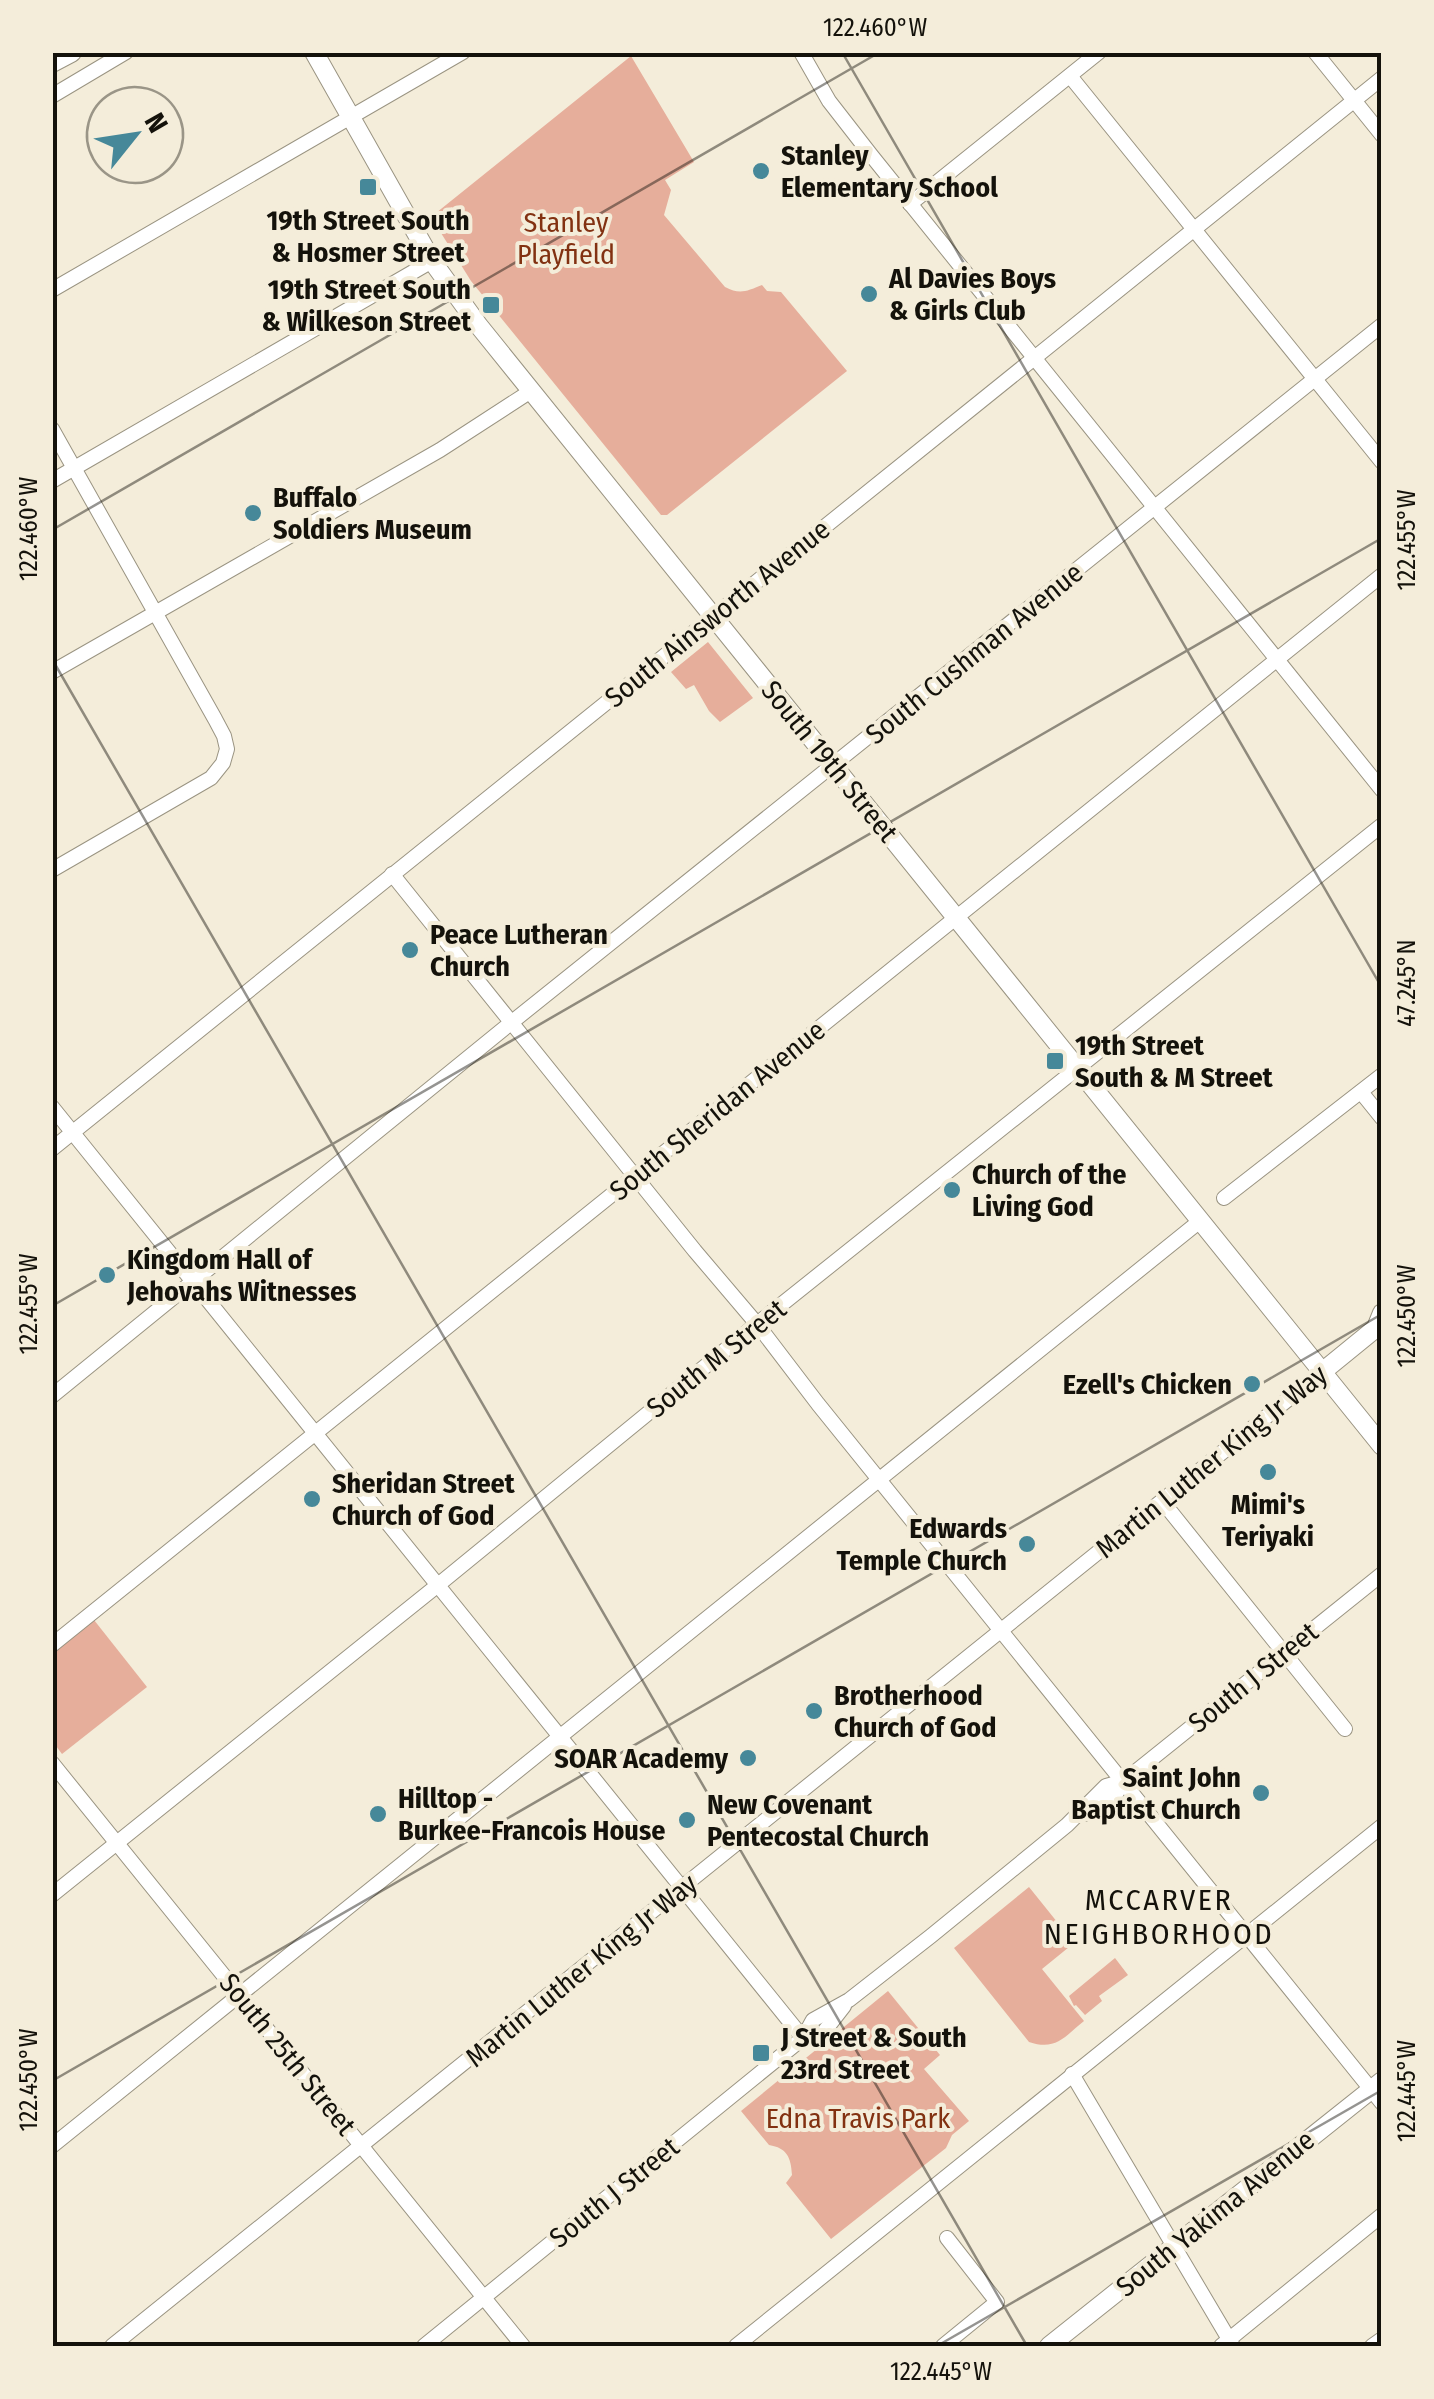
<svg xmlns="http://www.w3.org/2000/svg" width="1434" height="2399" viewBox="0 0 1434 2399" font-family="'Fira Sans Condensed',sans-serif">
	<style>
		.green { fill: #e6ae9b }
		.lines { fill: none; stroke-linecap: round; stroke-linejoin: round }
		.minor-casing { stroke: #9a9482; stroke-width: 16 }
		.major-casing { stroke: #9a9482; stroke-width: 20 }
		.highway-casing { stroke: #9a9482; stroke-width: 22 }
		.minor { stroke: #fff; stroke-width: 14 }
		.major { stroke: #fff; stroke-width: 18 }
		.highway { stroke: #fff; stroke-width: 20 }
		.ticks { fill: none; stroke: #14120b; stroke-width: 2.5; stroke-opacity: 0.45 }
		.poi-dot { fill: #468899; stroke: #f4edda; stroke-width: 4 }
		.labels { text-anchor: middle; stroke-width: 8; stroke-linejoin: round; paint-order: stroke }
		.poi-label { font-size: 28px; font-weight: bold; fill: #14120b; stroke: #f4edda; text-anchor: start }
		.park-label { font-size: 28px; fill: #823111; stroke: #f4edda }
		.street-label { font-size: 28px; fill: #14120b; stroke: #f4edda }
		.neighbourhood-label { font-size: 30px; letter-spacing: 2.5px; fill: #14120b; stroke: #f4edda }
		.neatline { fill: none; stroke: #14120b; stroke-width: 4 }
		.ticks-label { font-size: 25px; text-anchor: middle; fill: #14120b }
	</style>
	<rect width="100%" height="100%" fill="#f4edda"/>
	<g class="green">
		<path d="M631,56L694,162L665,180L671,190L664,215L725,287C740,295 747,291 762,285L767,291L781,292L847,371L667,515H661L471,281L431,217Z"/>
		<polygon points="708,642 753,698 720,722 709,711 694,685 686,689 671,672"/>
		<polygon points="94,1620 147,1687 62,1754 53,1742 53,1652"/>
		<path d="M1029,1887L1074,1943L1042,1969L1084,2021C1064,2037 1056,2051 1029,2042L954,1948Z"/>
		<polygon points="1115,1958 1128,1975 1099,1996 1102,2001 1085,2015 1076,2005 1074,2006 1069,1996"/>
		<path d="M888,1991L940,2055L924,2069L969,2121L952,2135L946,2148L831,2239L786,2183L792,2175C791,2157 787,2148 769,2145L741,2111Z"/>
	</g>
	<g class="lines">
		<defs>
			<g id="minor">
				<polyline points="801,52 829,101 871,155 1382,790"/>
				<polyline points="1315,52 1382,135"/>
				<polyline points="1070,76 1382,462"/>
				<polyline points="52,96 126,52"/>
				<polyline points="910,204 1099,52"/>
				<polyline points="52,290 463,52"/>
				<polyline points="52,429 215,719 224,736 227,749 223,763 211,778 52,870"/>
				<polyline points="52,481 432,261"/>
				<polyline points="52,672 440,450 531,391"/>
				<polyline points="392,874 695,1251 757,1324 818,1404 1382,2103"/>
				<polyline points="1361,1092 1382,1118"/>
				<polyline points="52,1107 803,2038"/>
				<polyline points="52,1149 1382,78"/>
				<polyline points="1224,1198 1382,1075"/>
				<polyline points="52,1396 512,1022 1382,325"/>
				<polyline points="1162,1501 1345,1729"/>
				<polyline points="52,1645 1382,575"/>
				<polyline points="52,1763 523,2346"/>
				<polyline points="1085,1814 1114,1797 1124,1781 1382,1574"/>
				<polyline points="52,1895 438,1585 757,1324 1382,825"/>
				<polyline points="803,2038 823,2033 844,2006"/>
				<polyline points="1072,2074 1233,2346"/>
				<polyline points="52,2146 1200,1221"/>
				<polyline points="112,2346 1322,1372"/>
				<polyline points="424,2346 803,2038 813,2020 849,2000 931,1936 1067,1825 1106,1786 1124,1781"/>
				<polyline points="736,2346 1382,1826"/>
				<polyline points="943,2346 997,2302 947,2238"/>
				<polyline points="1221,2346 1382,2215"/>
				<polyline points="1372,2346 1382,2339"/>
			</g>
			<g id="major">
				<polyline points="314,52 432,261 479,326 1382,1446"/>
				<polyline points="1322,1372 1376,1328 1382,1313"/>
				<polyline points="1049,2346 1382,2081"/>
			</g>
			<polyline id="highway" points="52,62 71,52"/>
		</defs>
		<use href="#minor" class="minor-casing"/>
		<use href="#major" class="major-casing"/>
		<use href="#highway" class="highway-casing"/>
		<use href="#minor" class="minor"/>
		<use href="#major" class="major"/>
		<use href="#highway" class="highway"/>
	</g>
	<path class="ticks" d="M842,52L1382,988M52,530L880,52M52,659L1027,2346M52,1306L1382,538M52,2081L1382,1314M937,2346L1382,2090"/>
	<g class="poi-dot">
		<circle cx="761" cy="171" r="10"/>
		<rect x="358" y="177" width="20" height="20" rx="5"/>
		<circle cx="869" cy="294" r="10"/>
		<rect x="481" y="295" width="20" height="20" rx="5"/>
		<circle cx="253" cy="513" r="10"/>
		<circle cx="410" cy="950" r="10"/>
		<rect x="1045" y="1051" width="20" height="20" rx="5"/>
		<circle cx="952" cy="1190" r="10"/>
		<circle cx="107" cy="1275" r="10"/>
		<circle cx="1252" cy="1384" r="10"/>
		<circle cx="1268" cy="1472" r="10"/>
		<circle cx="312" cy="1499" r="10"/>
		<circle cx="1027" cy="1544" r="10"/>
		<circle cx="814" cy="1711" r="10"/>
		<circle cx="748" cy="1758" r="10"/>
		<circle cx="1261" cy="1793" r="10"/>
		<circle cx="378" cy="1814" r="10"/>
		<circle cx="687" cy="1820" r="10"/>
		<rect x="751" y="2043" width="20" height="20" rx="5"/>
	</g>
	<g class="labels">
		<g class="poi-label">
			<text x="781" y="165">Stanley<tspan x="781" dy="32">Elementary School</tspan></text>
			<text x="368" y="230" text-anchor="middle">19th Street South<tspan x="368" dy="32">&amp; Hosmer Street</tspan></text>
			<text x="889" y="288">Al Davies Boys<tspan x="889" dy="32">&amp; Girls Club</tspan></text>
			<text x="471" y="299" text-anchor="end">19th Street South<tspan x="471" dy="32">&amp; Wilkeson Street</tspan></text>
			<text x="273" y="507">Buffalo<tspan x="273" dy="32">Soldiers Museum</tspan></text>
			<text x="430" y="944">Peace Lutheran<tspan x="430" dy="32">Church</tspan></text>
			<text x="1075" y="1055">19th Street<tspan x="1075" dy="32">South &amp; M Street</tspan></text>
			<text x="972" y="1184">Church of the<tspan x="972" dy="32">Living God</tspan></text>
			<text x="127" y="1269">Kingdom Hall of<tspan x="127" dy="32">Jehovahs Witnesses</tspan></text>
			<text x="1232" y="1394" text-anchor="end">Ezell's Chicken</text>
			<text x="332" y="1493">Sheridan Street<tspan x="332" dy="32">Church of God</tspan></text>
			<text x="1268" y="1514" text-anchor="middle">Mimi's<tspan x="1268" dy="32">Teriyaki</tspan></text>
			<text x="1007" y="1538" text-anchor="end">Edwards<tspan x="1007" dy="32">Temple Church</tspan></text>
			<text x="834" y="1705">Brotherhood<tspan x="834" dy="32">Church of God</tspan></text>
			<text x="728" y="1768" text-anchor="end">SOAR Academy</text>
			<text x="1241" y="1787" text-anchor="end">Saint John<tspan x="1241" dy="32">Baptist Church</tspan></text>
			<text x="398" y="1808">Hilltop -<tspan x="398" dy="32">Burkee-Francois House</tspan></text>
			<text x="707" y="1814">New Covenant<tspan x="707" dy="32">Pentecostal Church</tspan></text>
			<text x="781" y="2047">J Street &amp; South<tspan x="781" dy="32">23rd Street</tspan></text>
		</g>
		<g class="park-label">
			<text x="566" y="232">Stanley<tspan x="566" dy="32">Playfield</tspan></text>
			<text x="858" y="2128">Edna Travis Park</text>
		</g>
		<g class="street-label">
			<text transform="translate(717 613) rotate(-39)" y="10">South Ainsworth Avenue</text>
			<text transform="translate(974 653) rotate(-39)" y="10">South Cushman Avenue</text>
			<text transform="translate(830 761) rotate(51)" y="10">South 19th Street</text>
			<text transform="translate(717 1110) rotate(-39)" y="10">South Sheridan Avenue</text>
			<text transform="translate(716 1358) rotate(-39)" y="10">South M Street</text>
			<text transform="translate(1211 1461) rotate(-39)" y="10">Martin Luther King Jr Way</text>
			<text transform="translate(1253 1677) rotate(-39)" y="10">South J Street</text>
			<text transform="translate(581 1970) rotate(-39)" y="10">Martin Luther King Jr Way</text>
			<text transform="translate(288 2054) rotate(51)" y="10">South 25th Street</text>
			<text transform="translate(614 2192) rotate(-39)" y="10">South J Street</text>
			<text transform="translate(1215 2213) rotate(-39)" y="10">South Yakima Avenue</text>
		</g>
		<g class="neighbourhood-label">
			<text x="1159" y="1910">MCCARVER<tspan x="1159" dy="34">NEIGHBORHOOD</tspan></text>
		</g>
	</g>
	<rect width="1434" height="2399" fill="none" stroke="#f4edda" stroke-width="110"/>
	<g transform="translate(135 135) rotate(60)"><circle r="48" fill="#f4edda" stroke="#9a9587" stroke-width="2.5"/>
	<path d="M0-8L18 38L0 25L-18 38Z" fill="#468899"/>
	<text y="-15" font-size="28" font-weight="bold" text-anchor="middle" fill="#14120b">N</text>
	</g>
	<rect x="55" y="55" width="1324" height="2289" class="neatline"/>
	<g class="ticks-label">
		<text x="875" y="36">122.460°W</text>
		<text transform="translate(28 529) rotate(-90)" y="9">122.460°W</text>
		<text transform="translate(1406 540) rotate(-90)" y="9">122.455°W</text>
		<text transform="translate(1406 983) rotate(-90)" y="9">47.245°N</text>
		<text transform="translate(28 1304) rotate(-90)" y="9">122.455°W</text>
		<text transform="translate(1406 1316) rotate(-90)" y="9">122.450°W</text>
		<text transform="translate(28 2080) rotate(-90)" y="9">122.450°W</text>
		<text transform="translate(1406 2091) rotate(-90)" y="9">122.445°W</text>
		<text x="941" y="2380">122.445°W</text>
	</g>
</svg>
